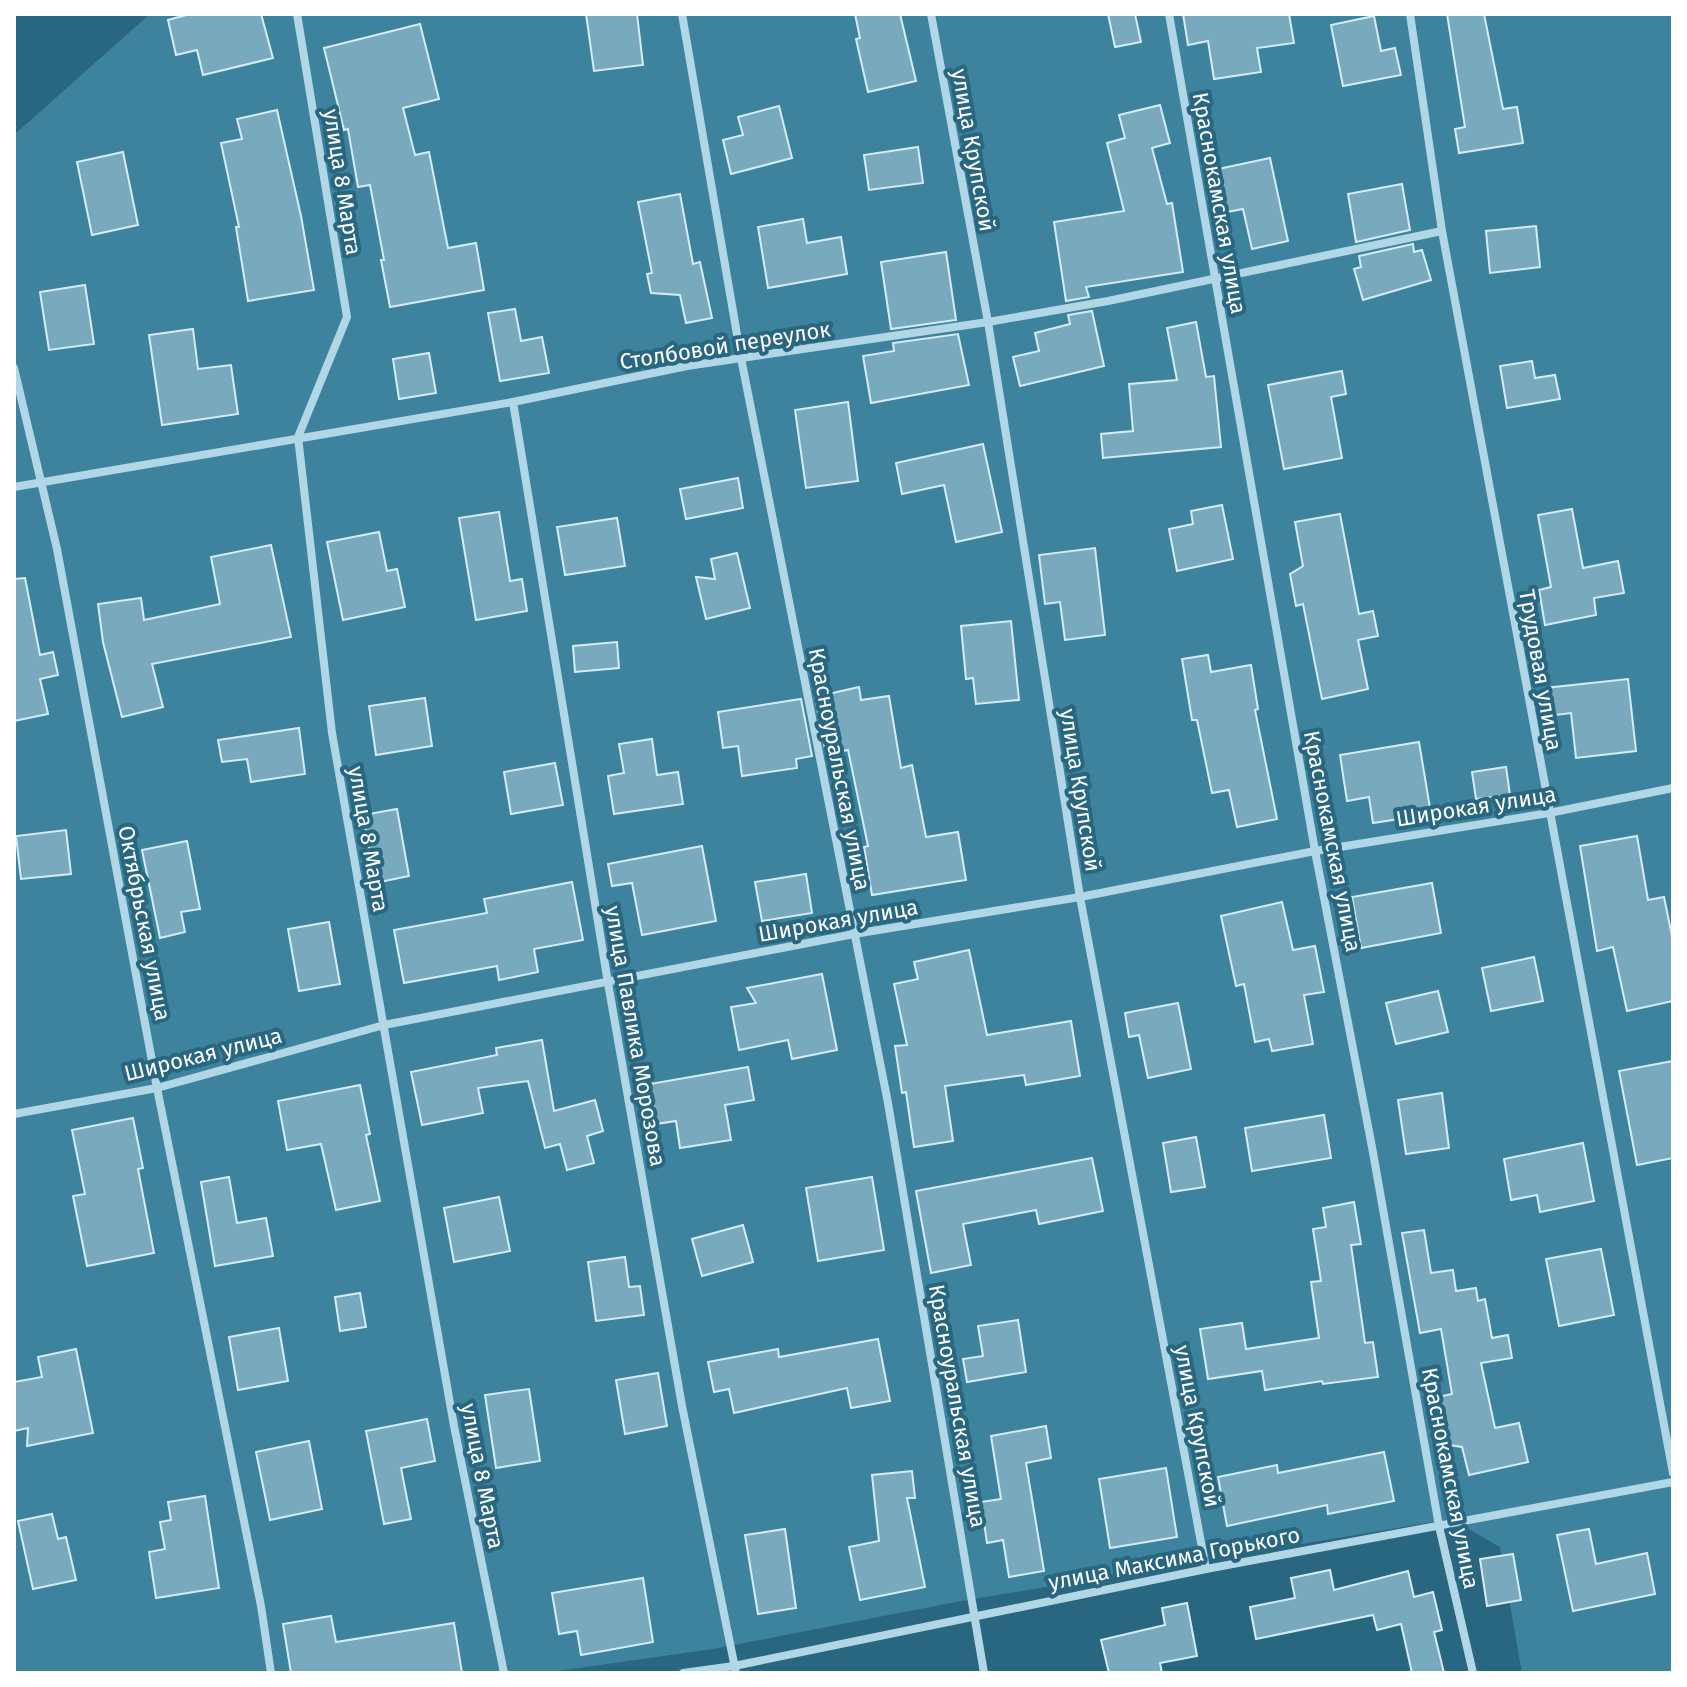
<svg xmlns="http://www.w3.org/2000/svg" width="1687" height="1687" viewBox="0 0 1687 1687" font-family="'Fira Sans',sans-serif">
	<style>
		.green { fill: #3e839e }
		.building { fill: #79a9bc; stroke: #d4ecf5; stroke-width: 2 }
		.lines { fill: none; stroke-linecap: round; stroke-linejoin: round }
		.minor { stroke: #b1d7e6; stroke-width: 8 }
		.labels { text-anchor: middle; stroke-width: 8; stroke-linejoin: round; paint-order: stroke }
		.street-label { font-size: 22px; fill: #fff; stroke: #296781 }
	</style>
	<rect width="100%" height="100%" fill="#296781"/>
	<polygon class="green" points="150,14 1673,14 1673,1673 1522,1673 1500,1547 1451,1519 956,1602 713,1649 543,1673 14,1673 14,135"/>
	<g class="building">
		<polygon points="190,14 261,14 273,58 203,75 197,50 176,55 168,20"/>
		<polygon points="586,14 637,14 643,65 594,71"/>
		<polygon points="855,14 900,14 916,81 868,92 856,39 860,38"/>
		<polygon points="1108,14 1135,14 1141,42 1115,47"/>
		<polygon points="1183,14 1289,14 1294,43 1257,48 1261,72 1214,79 1208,41 1188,45"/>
		<polygon points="1447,14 1484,14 1503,109 1517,107 1523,143 1459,153 1455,129 1465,127"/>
		<polygon points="1374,16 1381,51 1395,48 1401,75 1343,86 1331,25"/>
		<polygon points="420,24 439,99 403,108 415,155 429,152 448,248 476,243 484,290 390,307 381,260 384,260 370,185 358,187 348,129 344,130 324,48"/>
		<polygon points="1160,105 1170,143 1152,148 1167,204 1172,203 1183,272 1086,287 1089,297 1066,301 1054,222 1124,211 1107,143 1125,138 1119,115"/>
		<polygon points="779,106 792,158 731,174 723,140 743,135 738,117"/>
		<polygon points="277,110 301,216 314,290 248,301 236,227 239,227 221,143 242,139 237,119"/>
		<polygon points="918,147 923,183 869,190 864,155"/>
		<polygon points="123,152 138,225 92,235 77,162"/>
		<polygon points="1270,158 1288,241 1252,249 1243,209 1227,212 1218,169"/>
		<polygon points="1402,184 1410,230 1356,242 1348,194"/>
		<polygon points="680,194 693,264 700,262 712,318 686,323 680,295 651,293 647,274 652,273 638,202"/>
		<polygon points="803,219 807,243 841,237 847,274 768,288 758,227"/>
		<polygon points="1536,226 1540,267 1490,273 1486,231"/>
		<polygon points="1413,244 1414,252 1422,250 1431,280 1363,300 1354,269 1361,267 1359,256"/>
		<polygon points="946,252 956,320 891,329 881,262"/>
		<polygon points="85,285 94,344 49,350 40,292"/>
		<polygon points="515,309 521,341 542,337 549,373 500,381 488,313"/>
		<polygon points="1092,311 1104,366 1020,386 1013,357 1039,351 1035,333 1070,324 1068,315"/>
		<polygon points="1196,322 1206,377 1214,376 1221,447 1103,458 1101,434 1133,431 1129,384 1177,380 1167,328"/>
		<polygon points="193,329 198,369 231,365 238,414 162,425 149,335"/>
		<polygon points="958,334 969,385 871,403 863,356 894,351 893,343"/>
		<polygon points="429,353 436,393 399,399 393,359"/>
		<polygon points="1532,361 1535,378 1555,375 1560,399 1507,408 1500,366"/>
		<polygon points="1342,371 1346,394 1331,397 1342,458 1284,469 1268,385"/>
		<polygon points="848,402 858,481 806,488 795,410"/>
		<polygon points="983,444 1002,532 956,542 944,485 902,494 896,463"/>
		<polygon points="738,478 743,508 686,519 680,489"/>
		<polygon points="1222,505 1233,559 1177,571 1169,529 1193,524 1191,511"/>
		<polygon points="1572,509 1583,568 1618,561 1624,593 1594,598 1596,615 1545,625 1539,590 1551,587 1538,515"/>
		<polygon points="499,512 510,581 522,579 527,611 476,620 459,518"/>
		<polygon points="1340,514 1359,614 1373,611 1378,636 1358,640 1368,689 1322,699 1303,604 1296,606 1290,574 1303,566 1295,522"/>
		<polygon points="617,518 625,566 565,575 557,527"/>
		<polygon points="379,532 387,571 397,569 405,607 343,620 327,542"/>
		<polygon points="271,545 291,637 152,664 163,707 122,717 103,642 98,604 141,598 144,620 220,604 211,557"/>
		<polygon points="1095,548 1105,635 1065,640 1060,602 1045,604 1039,555"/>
		<polygon points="737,553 750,608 706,619 696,577 715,579 711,559"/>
		<polygon points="25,578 40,655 53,652 58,675 40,679 48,714 14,721 14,579"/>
		<polygon points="1011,621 1019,700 976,704 973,678 966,679 961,626"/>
		<polygon points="617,642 619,668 575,672 573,646"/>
		<polygon points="1208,655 1211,672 1251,665 1258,709 1255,710 1277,819 1237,827 1229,790 1212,793 1197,720 1192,720 1182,659"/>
		<polygon points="1628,679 1636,751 1576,758 1571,713 1548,716 1545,688"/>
		<polygon points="859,687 861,700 889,696 901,768 912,765 926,837 958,832 966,880 872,895 864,847 868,846 848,750 826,754 815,697"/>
		<polygon points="425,698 432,746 376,755 369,706"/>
		<polygon points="801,699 812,756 796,759 797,768 742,776 738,746 723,748 718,712"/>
		<polygon points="299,728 305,774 251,782 247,759 222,762 218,740"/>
		<polygon points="652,739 657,775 678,772 683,804 614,814 608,776 624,773 619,744"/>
		<polygon points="1419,742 1431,814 1373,823 1369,797 1347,801 1340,755"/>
		<polygon points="555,763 563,805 511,814 504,772"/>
		<polygon points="1506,767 1510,795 1476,799 1472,772"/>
		<polygon points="397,809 409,876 375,883 363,815"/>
		<polygon points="66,830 71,874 21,879 16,836"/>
		<polygon points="1637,836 1648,900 1664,897 1673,941 1673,1001 1627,1011 1613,947 1597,951 1580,846"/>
		<polygon points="187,841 200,909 181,912 185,932 160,938 142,850"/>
		<polygon points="702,846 716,921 642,935 632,883 612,886 608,864"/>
		<polygon points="806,874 812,913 762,921 755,882"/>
		<polygon points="572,882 583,940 534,949 538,972 499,980 497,966 404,983 394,930 487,913 484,899"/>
		<polygon points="1432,883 1441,933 1361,948 1352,897"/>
		<polygon points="1282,902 1293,950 1315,946 1324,992 1304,995 1313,1044 1272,1051 1269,1039 1255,1042 1244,984 1236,986 1221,916"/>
		<polygon points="329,922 340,984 299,991 288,929"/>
		<polygon points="969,950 987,1035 1071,1021 1080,1076 1026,1085 1024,1075 945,1086 953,1141 914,1147 906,1092 902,1093 895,1046 907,1045 894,984 918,979 914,962"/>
		<polygon points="1534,957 1543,1001 1491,1011 1482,968"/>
		<polygon points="822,974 837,1050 792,1059 788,1040 739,1050 731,1007 756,1003 747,988"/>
		<polygon points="1438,991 1448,1032 1396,1044 1386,1003"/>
		<polygon points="1178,1003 1191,1069 1148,1078 1139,1035 1129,1037 1125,1013"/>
		<polygon points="542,1040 554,1111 595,1100 603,1131 587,1136 594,1163 567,1170 560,1144 545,1148 528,1081 478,1088 483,1113 422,1125 411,1072 497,1055 496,1048"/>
		<polygon points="1673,1061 1673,1158 1637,1165 1619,1071"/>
		<polygon points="748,1067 754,1100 725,1105 731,1140 680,1148 676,1121 656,1124 650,1084"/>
		<polygon points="360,1085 370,1134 366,1135 380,1201 336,1210 321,1144 287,1150 278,1101"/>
		<polygon points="1442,1093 1449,1148 1406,1154 1398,1100"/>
		<polygon points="1324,1115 1331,1158 1252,1171 1245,1128"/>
		<polygon points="133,1118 143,1168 138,1169 154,1253 87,1266 73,1196 85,1194 72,1130"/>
		<polygon points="1196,1137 1205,1187 1171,1192 1163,1143"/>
		<polygon points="1583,1143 1594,1201 1540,1212 1537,1195 1511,1200 1504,1159"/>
		<polygon points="1092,1158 1103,1211 1039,1224 1036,1210 963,1224 971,1265 931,1273 916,1191"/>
		<polygon points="229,1177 237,1223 266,1218 273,1256 215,1266 201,1182"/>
		<polygon points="872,1177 884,1250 818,1261 806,1188"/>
		<polygon points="499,1197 510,1251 454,1262 444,1208"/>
		<polygon points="1354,1202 1361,1244 1351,1245 1365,1343 1373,1342 1378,1377 1323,1384 1322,1381 1265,1390 1262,1371 1208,1379 1200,1329 1242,1323 1246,1349 1319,1338 1311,1282 1321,1281 1313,1229 1326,1227 1323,1208"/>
		<polygon points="743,1225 753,1262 702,1276 692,1239"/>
		<polygon points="1424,1230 1431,1273 1453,1270 1456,1291 1476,1288 1478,1301 1485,1299 1492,1338 1508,1335 1512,1358 1481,1363 1495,1428 1519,1423 1528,1462 1469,1475 1462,1447 1449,1445 1438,1397 1452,1394 1441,1329 1420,1333 1402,1233"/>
		<polygon points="1601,1249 1614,1315 1559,1326 1546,1259"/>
		<polygon points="625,1257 629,1287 640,1286 644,1315 596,1321 588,1262"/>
		<polygon points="360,1293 366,1327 340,1331 335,1297"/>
		<polygon points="1018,1320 1026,1372 967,1382 963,1359 983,1356 978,1326"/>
		<polygon points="279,1328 288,1381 238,1390 229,1337"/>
		<polygon points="878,1339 890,1401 851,1408 847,1388 734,1413 729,1389 714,1392 708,1362 778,1349 779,1357"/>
		<polygon points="76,1349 93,1433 27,1446 28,1428 14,1431 14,1382 42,1377 38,1357"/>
		<polygon points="658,1373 667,1426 625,1434 616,1380"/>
		<polygon points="529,1389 540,1461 496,1468 485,1395"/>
		<polygon points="427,1419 435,1461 401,1468 411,1519 384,1524 366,1431"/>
		<polygon points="1046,1426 1051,1458 1026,1463 1044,1571 1009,1577 1003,1540 987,1543 981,1502 1001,1499 991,1436"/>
		<polygon points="309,1441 322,1509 270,1520 256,1452"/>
		<polygon points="1384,1452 1394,1501 1328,1514 1327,1505 1227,1526 1218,1477 1277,1465 1278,1473"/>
		<polygon points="1166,1468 1177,1537 1110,1548 1099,1479"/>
		<polygon points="912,1471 915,1498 907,1498 925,1587 860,1600 849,1547 879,1541 872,1475"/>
		<polygon points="205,1496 219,1588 156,1598 149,1552 165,1549 160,1522 171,1520 168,1502"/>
		<polygon points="52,1514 58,1539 66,1537 76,1580 33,1589 18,1521"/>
		<polygon points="785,1529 796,1608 758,1614 745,1535"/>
		<polygon points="1589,1529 1596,1564 1647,1553 1655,1594 1573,1611 1557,1535"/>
		<polygon points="1513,1554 1521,1600 1487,1606 1480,1559"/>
		<polygon points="1330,1570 1334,1590 1408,1571 1414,1597 1433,1592 1442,1630 1434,1632 1444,1673 1412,1673 1401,1624 1377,1630 1373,1615 1256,1639 1250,1607 1295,1598 1291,1578"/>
		<polygon points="643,1578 653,1642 581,1655 577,1631 559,1634 552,1593"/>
		<polygon points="1187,1603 1197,1656 1160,1663 1162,1673 1109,1673 1101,1640 1165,1625 1162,1608"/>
		<polygon points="331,1616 336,1642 454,1623 462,1673 291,1673 283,1624"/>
	</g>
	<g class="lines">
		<g class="minor">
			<polyline points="297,14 347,317 298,437 332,733 454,1426 504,1673"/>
			<polyline points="682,14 741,358 888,1103 984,1673"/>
			<polyline points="931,14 988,322 1080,897 1206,1569"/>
			<polyline points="1169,14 1315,851 1372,1147 1439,1526 1473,1673"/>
			<polyline points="1410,14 1442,231 1673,1473"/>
			<polyline points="14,368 57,549 157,1088 261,1606 271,1673"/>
			<polyline points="513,402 608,983 682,1406 736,1673"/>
			<polyline points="14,487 513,402 687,366 988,322 1108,301 1442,231"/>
			<polyline points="14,1114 157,1088 384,1025 854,934 1080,897 1315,851 1549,813 1673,788"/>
			<polyline points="683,1673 734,1666 1206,1569 1673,1482"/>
		</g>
	</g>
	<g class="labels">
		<g class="street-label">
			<text transform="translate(974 150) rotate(80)" y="8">улица Крупской</text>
			<text transform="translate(343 182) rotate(81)" y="8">улица 8 Марта</text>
			<text transform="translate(1220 203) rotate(80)" y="8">Краснокамская улица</text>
			<text transform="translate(725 345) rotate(-9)" y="8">Столбовой переулок</text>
			<text transform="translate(1541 670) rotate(80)" y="8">Трудовая улица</text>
			<text transform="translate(840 769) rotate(79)" y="8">Красноуральская улица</text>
			<text transform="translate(1081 790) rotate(81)" y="8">улица Крупской</text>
			<text transform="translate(1476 806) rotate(-9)" y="8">Широкая улица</text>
			<text transform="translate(369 839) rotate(80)" y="8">улица 8 Марта</text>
			<text transform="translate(1333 841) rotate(79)" y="8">Краснокамская улица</text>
			<text transform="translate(838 920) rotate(-10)" y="8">Широкая улица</text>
			<text transform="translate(145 923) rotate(79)" y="8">Октябрьская улица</text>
			<text transform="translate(636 1036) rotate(80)" y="8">улица Павлика Морозова</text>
			<text transform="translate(203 1054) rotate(-14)" y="8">Широкая улица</text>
			<text transform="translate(958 1406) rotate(80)" y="8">Красноуральская улица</text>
			<text transform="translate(1198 1426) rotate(79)" y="8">улица Крупской</text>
			<text transform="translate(483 1476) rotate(79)" y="8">улица 8 Марта</text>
			<text transform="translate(1451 1478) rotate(79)" y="8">Краснокамская улица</text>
			<text transform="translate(1174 1558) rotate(-11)" y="8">улица Максима Горького</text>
		</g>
	</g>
	<rect width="1687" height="1687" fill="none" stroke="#ffffff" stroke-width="32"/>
</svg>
